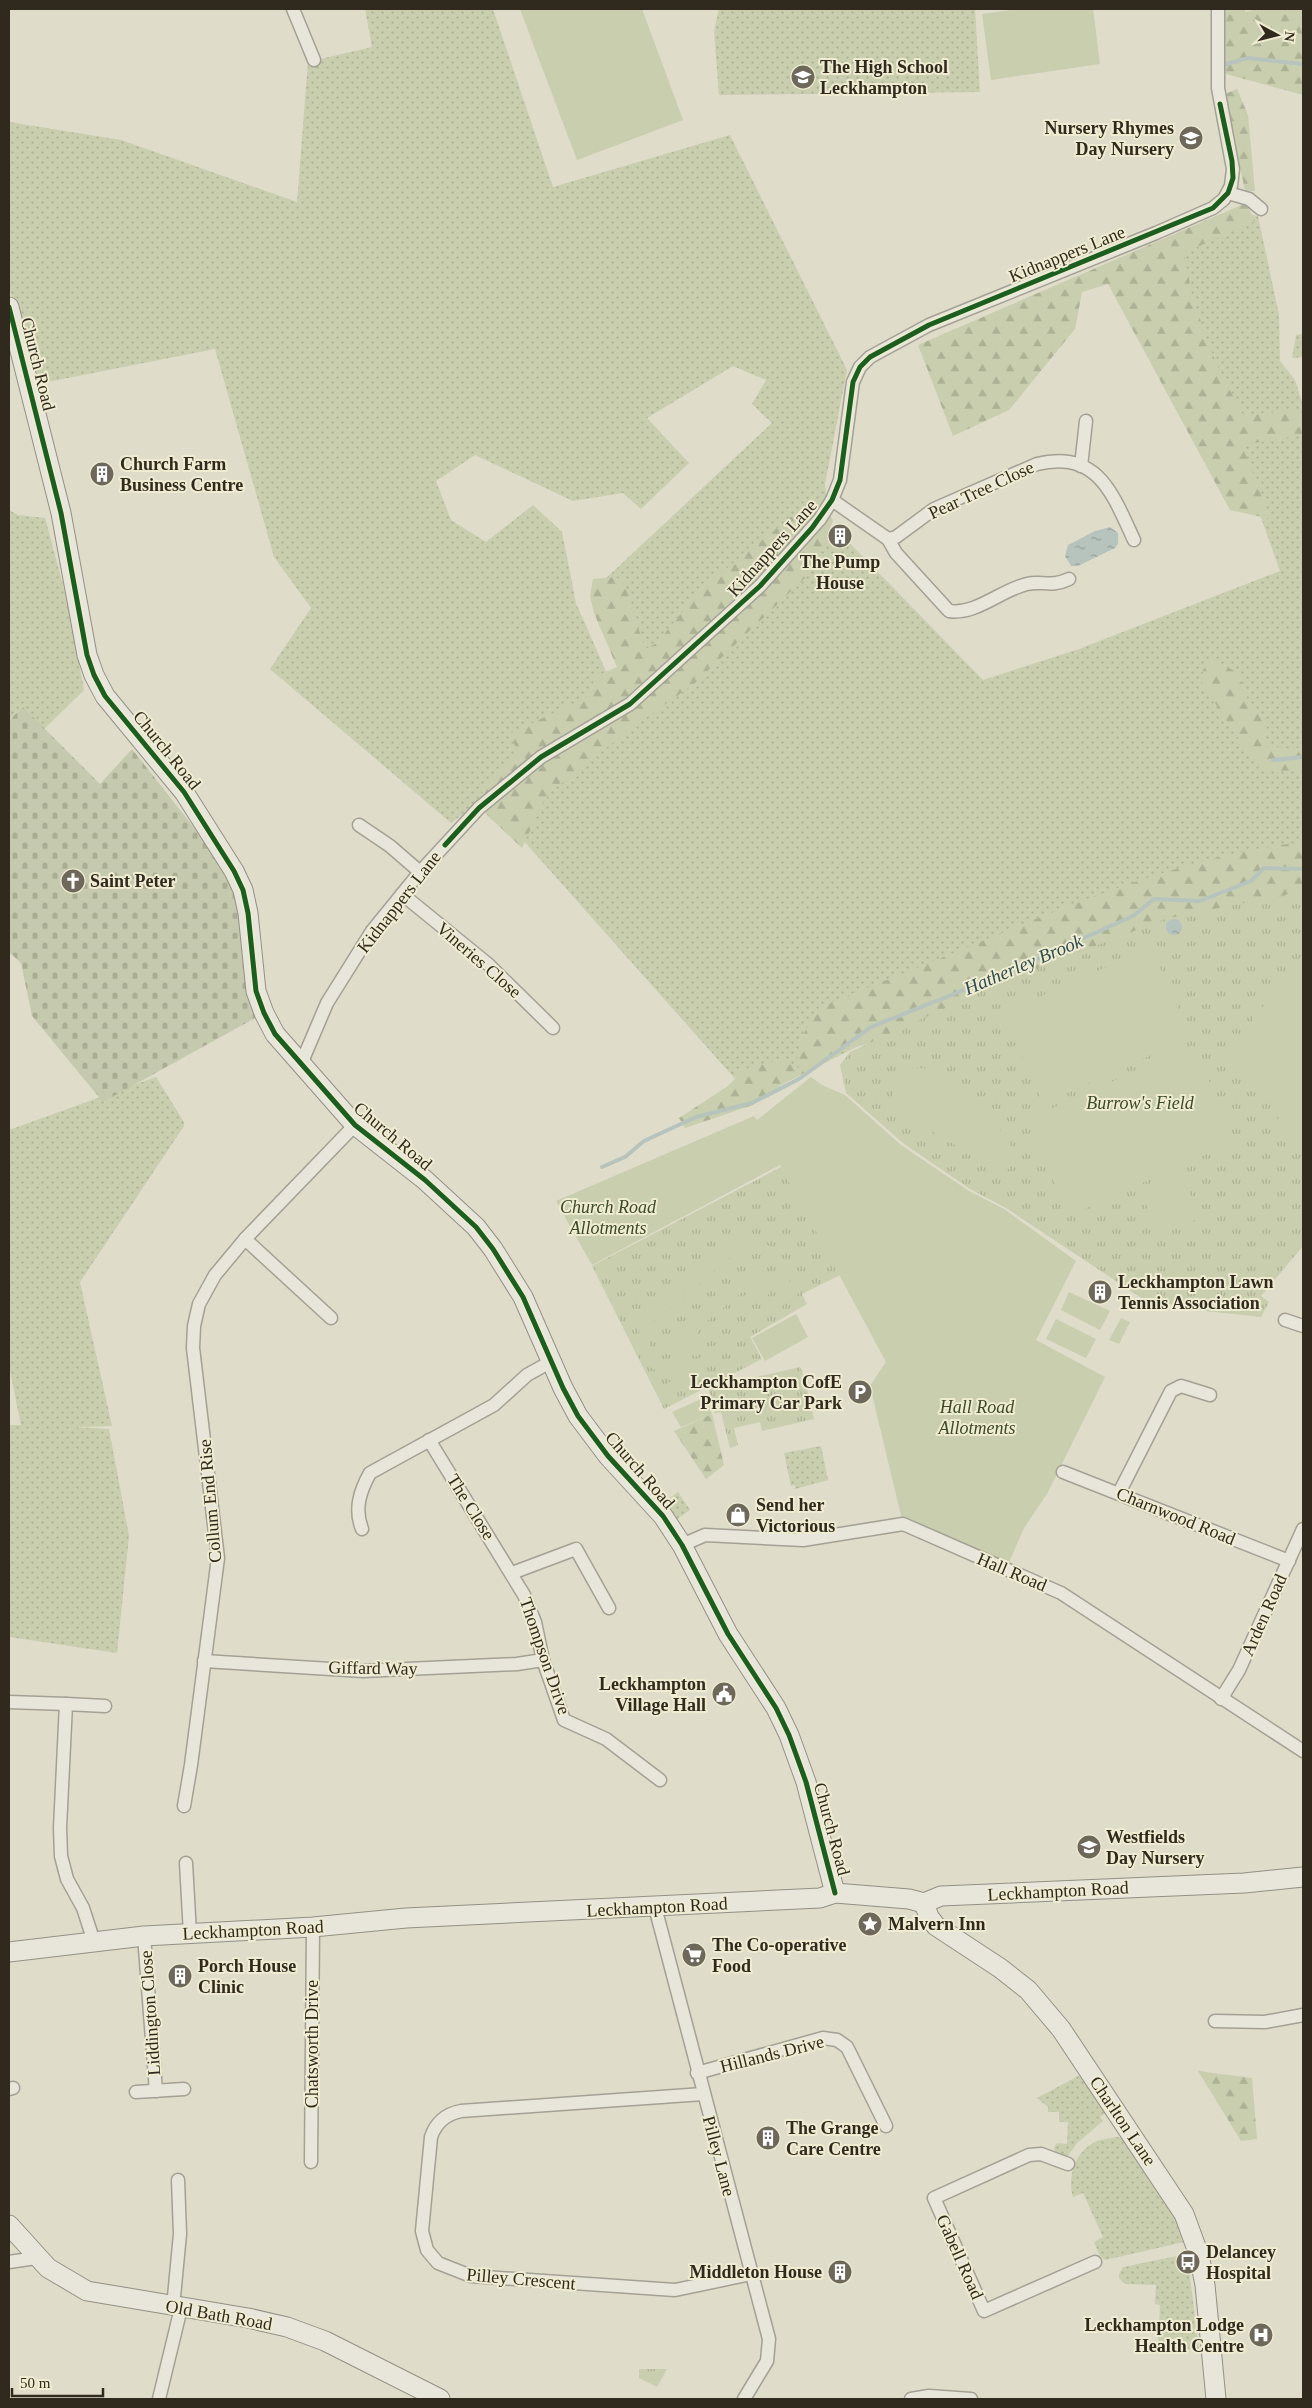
<svg xmlns="http://www.w3.org/2000/svg" width="1312" height="2408" viewBox="0 0 1312 2408" font-family="Georgia,serif">
	<style>
		.grass { fill: url(#grass-dots) }
		.forest { fill: url(#forest-firs) }
		.cemetery { fill: url(#cemetery-stones) }
		.park { fill: url(#park-tufts) }
		.garden { fill: #c9ceae; fill-rule: evenodd }
		.water { fill: url(#water-ripples) }
		.lines { fill: none; stroke-linecap: round; stroke-linejoin: round }
		.stream { stroke: #b6c4bd; stroke-width: 4 }
		.street-casing { stroke: #a4a094; stroke-width: 15 }
		.secondary-casing { stroke: #939084; stroke-width: 21 }
		.street { stroke: #e8e6db; stroke-width: 12 }
		.secondary { stroke: #e8e6db; stroke-width: 19 }
		.cycleway-casing { stroke: #efecd1; stroke-width: 8 }
		.cycleway { stroke: #1b5e20; stroke-width: 5 }
		.labels { text-anchor: middle; stroke-width: 4; stroke-linejoin: round; paint-order: stroke }
		.poi-label { font-size: 18px; font-weight: bold; fill: #302a1e; stroke: #efecd1; text-anchor: start }
		.street-label { font-size: 18px; fill: #302a1e; stroke: #efecd1 }
		.park-label { font-size: 18px; font-style: italic; fill: #3b4a27; stroke: #efecd1 }
		.water-label { font-size: 19px; font-style: italic; fill: #2f4b4e; stroke: #efecd1 }
	</style>
	<defs>
		<pattern id="grass-dots" width="8" height="8" patternUnits="userSpaceOnUse" patternTransform="scale(1.25)"><rect width="8" height="8" fill="#c9ceae"/><path d="M2 2h.1M6 6h.1" fill="none" stroke="#adb195" stroke-width="1.8" stroke-linecap="round"/></pattern>
		<pattern id="forest-firs" width="22" height="20" patternUnits="userSpaceOnUse" patternTransform="scale(1.25)"><rect width="22" height="20" fill="#c9ceae"/><path d="M5 1l3.5 6h-7zM16 11l3.5 6h-7z" fill="#adb195"/></pattern>
		<pattern id="cemetery-stones" width="16" height="16" patternUnits="userSpaceOnUse" patternTransform="scale(1.25)"><rect width="16" height="16" fill="#c5c9ad"/><path d="M2 7V4a2 2 0 0 1 4 0v3zM10 15v-3a2 2 0 0 1 4 0v3z" fill="#aaad94"/></pattern>
		<pattern id="park-tufts" width="24" height="20" patternUnits="userSpaceOnUse" patternTransform="scale(1.25)"><rect width="24" height="20" fill="#c9ceae"/><path d="M3 7l-1-3M5 7V3M7 7l1-3M15 17l-1-3M17 17v-4M19 17l1-3" fill="none" stroke="#adb195"/></pattern>
		<pattern id="water-ripples" width="26" height="14" patternUnits="userSpaceOnUse" patternTransform="scale(1.25)"><rect width="26" height="14" fill="#b6c4bd"/><path d="M2 4q2-2 4 0t4 0M15 11q2-2 4 0t4 0" fill="none" stroke="#949f99"/></pattern>
	</defs>
	<rect width="100%" height="100%" fill="#dfdcca"/>
	<g class="grass">
		<polygon points="365,9 493,9 553,187 730,135 847,370 825,484 829,520 822,538 833,526 983,680 1079,649 1280,571 1162,240 1231,211 1258,216 1279,315 1280,361 1295,380 1303,405 1303,884 1109,920 753,1099 498,812 646,705 602,582 772,423 752,404 766,380 733,366 647,418 689,463 641,509 623,493 573,501 475,455 436,481 451,520 486,542 533,505 562,532 576,603 619,701 451,823 270,669 311,608 274,557 215,349 37,384 9,287 9,122 121,140 297,202 308,62 372,47"/>
		<polygon points="719,9 975,9 980,92 719,95 714,31"/>
		<polygon points="1303,334 1303,357 1292,358 1296,335"/>
		<polygon points="9,510 18,515 45,518 67,600 84,690 44,729 23,707 9,719"/>
		<polygon points="156,1077 184,1122 184,1126 80,1282 112,1426 73,1427 109,1429 129,1536 117,1653 9,1637 9,1425 21,1425 9,1366 9,1130"/>
		<polygon points="821,1446 828,1480 795,1489 795,1485 791,1486 784,1453"/>
		<polygon points="678,1492 690,1510 676,1520 661,1504"/>
		<polygon points="1082,2074 1107,2112 1100,2117 1103,2121 1077,2143 1068,2156 1056,2157 1054,2148 1057,2143 1067,2144 1068,2122 1059,2122 1059,2112 1048,2112 1048,2107 1037,2098"/>
		<path d="M1117,2137L1131,2139L1182,2217L1184,2242L1105,2260L1100,2256L1094,2242L1103,2237L1083,2193L1073,2197C1067,2176 1076,2150 1097,2141C1103,2139 1111,2138 1117,2137Z"/>
		<polygon points="1187,2254 1199,2350 1158,2348 1160,2305 1155,2304 1156,2285 1125,2284 1119,2278 1119,2274 1123,2267"/>
	</g>
	<g class="forest">
		<polygon points="1222,9 1245,9 1245,12 1257,9 1303,9 1303,95 1222,73"/>
		<polygon points="1237,89 1248,115 1255,191 1245,191 1225,94"/>
		<polygon points="1246,203 1255,221 1184,253 1193,300 1217,366 1243,415 1300,410 1303,435 1242,445 1271,519 1230,510 1108,284 1082,292 1075,329 1009,410 953,436 918,345"/>
		<polygon points="821,502 833,520 823,549 806,577 695,683 622,735 546,796 522,848 484,812 482,789 519,754 509,734 587,697 596,676 617,667 594,613 590,596 593,579 615,577 624,581 645,649 657,643 702,588 806,505"/>
		<polygon points="1213,659 1238,673 1245,695 1267,724 1265,746 1291,749 1303,747 1303,770 1270,771 1250,756 1202,683 1203,670"/>
		<path d="M1303,842V895L884,1040L846,1049L807,1071L797,1060C799,1042 808,1019 823,1008C832,1001 846,997 856,992C1002,937 1146,861 1303,842Z"/>
		<polygon points="780,1060 803,1070 753,1105 685,1128 679,1118 728,1086 743,1070"/>
		<polygon points="712,1414 724,1465 706,1479 674,1431"/>
		<polygon points="1198,2071 1252,2078 1257,2139 1241,2141"/>
	</g>
	<polygon class="cemetery" points="23,707 100,784 132,749 243,890 264,1013 103,1102 32,1016 21,963 9,952 9,720"/>
	<g class="park">
		<polygon points="1303,891 1303,1246 1261,1296 1269,1302 1261,1317 1205,1311 1143,1299 1006,1208 970,1189 903,1143 846,1093 840,1065 850,1052 1004,981 1165,919"/>
		<polygon points="781,1167 840,1275 802,1294 807,1304 750,1337 762,1359 664,1409 592,1266"/>
		<polygon points="800,1367 804,1376 814,1419 762,1431 760,1422 734,1428 738,1445 730,1448 721,1412 715,1413 708,1388"/>
		<polygon points="639,2369 667,2369 657,2387 639,2378"/>
	</g>
	<g class="garden">
		<polygon points="520,9 642,9 683,120 577,160"/>
		<polygon points="1017,9 1093,9 1100,64 991,80 982,14"/>
		<polygon points="1151,947 1191,1037 1043,1104 1003,1013"/>
		<polygon points="1303,957 1303,1083 1281,1111 1219,1062"/>
		<polygon points="1193,1045 1236,1141 1069,1216 1026,1120"/>
		<polygon points="916,1068 935,1069 1001,1116 1000,1132 1017,1155 1009,1169 999,1171 889,1106 901,1070"/>
		<polygon points="811,1077 822,1085 845,1095 901,1145 969,1191 1004,1209 1076,1261 1036,1340 1105,1377 1047,1494 1024,1528 1006,1569 903,1524 870,1386 886,1362 780,1165 592,1265 556,1201 754,1116 757,1120"/>
		<polygon points="1303,1087 1303,1149 1273,1125"/>
		<polygon points="1182,1175 1201,1217 1160,1236 1141,1193"/>
		<path d="M752,1240C776,1244 790,1261 790,1285L804,1274L812,1282L669,1397L661,1389L675,1377C637,1372 630,1338 648,1309L727,1246L740,1241ZM743,1251L762,1254L774,1263L778,1270L779,1281L777,1291L773,1299L694,1362C666,1374 636,1351 654,1321L732,1256Z"/>
		<polygon points="751,1268 772,1274 768,1297 766,1299 764,1296 753,1303 745,1290 696,1330 698,1330 696,1352 698,1354 696,1357 694,1354 685,1362 675,1351 675,1347 666,1354 659,1345 676,1332 677,1328 680,1329 746,1277 748,1280"/>
		<polygon points="1069,1292 1110,1311 1100,1330 1061,1310"/>
		<polygon points="796,1314 808,1337 765,1361 752,1338"/>
		<polygon points="1121,1318 1130,1322 1119,1344 1109,1340"/>
		<polygon points="1056,1319 1096,1339 1086,1358 1046,1339"/>
		<polygon points="706,1397 712,1414 681,1427 672,1412"/>
	</g>
	<g class="water">
		<polygon points="1110,527 1118,533 1118,544 1115,548 1078,566 1071,566 1065,556 1068,545 1095,531"/>
		<circle cx="1174" cy="927" r="8"/>
	</g>
	<g class="lines">
		<g class="stream">
			<polyline points="1226,64 1248,58 1303,64"/>
			<polyline points="1273,760 1303,757"/>
			<polyline points="602,1167 625,1157 644,1141 696,1117 752,1103 799,1079 871,1027 994,978 1133,916 1154,899 1200,901 1251,881 1264,868 1303,869"/>
		</g>
		<defs>
			<g id="street">
				<polyline points="293,9 314,60"/>
				<polyline points="1228,193 1249,199 1261,209"/>
				<polyline points="1081,466 1086,421"/>
				<path d="M832,500L888,539L896,553L949,611C976,615 1001,590 1027,584C1042,580 1050,588 1069,579"/>
				<path d="M888,539L896,537L934,509L1037,464C1098,449 1113,495 1134,540"/>
				<polyline points="359,825 390,846 420,872"/>
				<polyline points="402,894 489,965 553,1028"/>
				<polyline points="301,1064 327,1003 372,931 420,872 479,808 541,757 630,704 760,586 820,519 832,500 840,480 853,382 860,367 870,357 929,325 1156,233 1213,208 1224,199 1231,186 1233,169 1218,88 1218,9"/>
				<polyline points="245,1239 331,1318"/>
				<polyline points="1285,1320 1303,1326"/>
				<polyline points="429,1440 524,1595 535,1622 543,1660 564,1720 606,1739 660,1780"/>
				<polyline points="1063,1472 1289,1561"/>
				<polyline points="1119,1493 1171,1391 1181,1386 1210,1395"/>
				<path d="M362,1529C354,1509 360,1491 370,1473L494,1405L527,1375L552,1361"/>
				<polyline points="682,1545 705,1535 803,1540 903,1524 1061,1593 1303,1751"/>
				<polyline points="512,1573 576,1549 609,1608"/>
				<polyline points="204,1661 363,1671 517,1664 543,1660"/>
				<polyline points="1221,1699 1239,1670 1303,1529"/>
				<polyline points="9,1702 66,1704"/>
				<polyline points="184,1806 191,1765 218,1558 193,1348 194,1326 199,1304 215,1275 245,1239 355,1125"/>
				<polyline points="186,1863 190,1934"/>
				<polyline points="655,1907 769,2339 767,2361 744,2399"/>
				<polyline points="144,1936 156,2091"/>
				<polyline points="94,1942 83,1908 67,1879 61,1856 60,1828 66,1704 105,1706"/>
				<polyline points="1215,2021 1265,2022 1303,2015"/>
				<polyline points="697,2073 823,2038 837,2040 847,2047 886,2126"/>
				<polyline points="9,2089 13,2088"/>
				<polyline points="136,2092 184,2089"/>
				<path d="M703,2094L461,2111C446,2114 436,2122 431,2137L422,2231L427,2250L438,2263L471,2276L675,2290L751,2274"/>
				<polyline points="311,2162 313,1927"/>
				<polyline points="1068,2164 1041,2154 1029,2155 934,2198 984,2311 1095,2262"/>
				<polyline points="9,2262 36,2258"/>
				<polyline points="173,2307 180,2234 178,2180"/>
				<polyline points="159,2399 181,2308"/>
				<polyline points="911,2399 929,2396 971,2399"/>
			</g>
			<g id="secondary">
				<polyline points="9,307 61,513 87,655 94,675 105,696 184,792 234,871 243,890 248,913 256,991 264,1013 275,1034 355,1125 425,1180 476,1227 493,1249 523,1297 563,1388 578,1416 608,1456 663,1516 682,1545 728,1634 776,1708 789,1735 806,1782 835,1893"/>
				<polyline points="924,1903 929,1917 936,1926 1000,1968 1028,1990 1061,2029 1184,2214 1199,2255 1205,2285 1216,2399"/>
				<polyline points="9,1952 144,1936 313,1927 406,1918 820,1898 835,1893 909,1899 924,1903 941,1896 1244,1883 1303,1877"/>
				<polyline points="9,2225 48,2268 87,2291 248,2318 287,2327 325,2341 440,2399"/>
			</g>
		</defs>
		<use href="#street" class="street-casing"/>
		<use href="#secondary" class="secondary-casing"/>
		<use href="#street" class="street"/>
		<use href="#secondary" class="secondary"/>
		<defs>
			<g id="cycleway">
				<polyline points="9,307 61,513 87,655 94,675 105,696 184,792 234,871 243,890 248,913 256,991 264,1013 275,1034 355,1125 425,1180 476,1227 493,1249 523,1297 563,1388 578,1416 608,1456 663,1516 682,1545 728,1634 776,1708 789,1735 806,1782 835,1893"/>
				<polyline points="445,845 479,808 541,757 630,704 760,586 812,528 832,500 840,480 853,382 860,367 870,357 929,325 1213,208 1228,193 1233,178 1232,161 1220,104"/>
			</g>
		</defs>
		<use href="#cycleway" class="cycleway-casing"/>
		<use href="#cycleway" class="cycleway"/>
	</g>
	<defs>
		<symbol id="school-disc" viewBox="-11 -11 22 22"><circle r="9.5" fill="#6d685a" stroke="#efecd1"/><path d="M0-5L7-2L0 1L-7-2ZM-4 1L0 2.5L4 1V4Q0 6-4 4Z" fill="#fff"/></symbol>
		<symbol id="building-disc" viewBox="-11 -11 22 22"><circle r="9.5" fill="#6d685a" stroke="#efecd1"/><path d="M-4-6H4V6H1V3H-1V6H-4ZM-2.5-4.3h1.7v1.8h-1.7ZM.8-4.3h1.7v1.8H.8ZM-2.5-1h1.7V.8h-1.7ZM.8-1h1.7V.8H.8Z" fill="#fff"/></symbol>
		<symbol id="church-disc" viewBox="-11 -11 22 22"><circle r="9.5" fill="#6d685a" stroke="#efecd1"/><path d="M-1.2-6h2.4v3.5h3.3v2.4h-3.3V6h-2.4V-.1h-3.3v-2.4h3.3Z" fill="#fff"/></symbol>
		<symbol id="parking-disc" viewBox="-11 -11 22 22"><circle r="9.5" fill="#6d685a" stroke="#efecd1"/><path d="M-3.5-5.5H1a3.5 3.5 0 0 1 0 7H-1V5.5H-3.5ZM-1-3.4V-.6H.8a1.4 1.4 0 0 0 0-2.8Z" fill="#fff"/></symbol>
		<symbol id="shop-disc" viewBox="-11 -11 22 22"><circle r="9.5" fill="#6d685a" stroke="#efecd1"/><path d="M-5-2.5h2.3a2.7 3.5 0 0 1 5.4 0H5L5.5 6h-11ZM-1.5-2.5h3a1.5 2.3 0 0 0-3 0Z" fill="#fff"/></symbol>
		<symbol id="civic-disc" viewBox="-11 -11 22 22"><circle r="9.5" fill="#6d685a" stroke="#efecd1"/><path d="M-.6-6.5H3V-4.5H.6V-3L4-1V1h2V6H-6V1h2V-1L-.6-3ZM-1.2 2.5V6h2.4V2.5Z" fill="#fff"/></symbol>
		<symbol id="sight-disc" viewBox="-11 -11 22 22"><circle r="9.5" fill="#6d685a" stroke="#efecd1"/><path d="M0-6L1.8-2.2L6-1.7L2.9 1.2L3.7 5.4L0 3.3L-3.7 5.4L-2.9 1.2L-6-1.7L-1.8-2.2Z" fill="#fff"/></symbol>
		<symbol id="supermarket-disc" viewBox="-11 -11 22 22"><circle r="9.5" fill="#6d685a" stroke="#efecd1"/><path d="M-6-5.5h2.5l.6 2H6L4.5 2H-2.5L-4.4-4H-6ZM-1.5 3.2a1.3 1.3 0 1 0 .1 0ZM3 3.2a1.3 1.3 0 1 0 .1 0Z" fill="#fff"/></symbol>
		<symbol id="bus-disc" viewBox="-11 -11 22 22"><circle r="9.5" fill="#6d685a" stroke="#efecd1"/><path d="M-5-6H5V4H4V6H2V4H-2V6H-4V4H-5ZM-3.5-4V0h7V-4ZM-3.5 1.2v1.5H-2V1.2ZM2 1.2v1.5H3.5V1.2Z" fill="#fff"/></symbol>
		<symbol id="hospital-disc" viewBox="-11 -11 22 22"><circle r="9.5" fill="#6d685a" stroke="#efecd1"/><path d="M-5-5h3v3.5h4V-5h3V5h-3V1.5h-4V5h-3Z" fill="#fff"/></symbol>
	</defs>
	<g fill-rule="evenodd">
		<use href="#school-disc" x="789" y="63" width="28" height="28"/>
		<use href="#school-disc" x="1177" y="124" width="28" height="28"/>
		<use href="#building-disc" x="88" y="460" width="28" height="28"/>
		<use href="#building-disc" x="826" y="522" width="28" height="28"/>
		<use href="#church-disc" x="59" y="867" width="28" height="28"/>
		<use href="#building-disc" x="1086" y="1278" width="28" height="28"/>
		<use href="#parking-disc" x="846" y="1378" width="28" height="28"/>
		<use href="#shop-disc" x="724" y="1501" width="28" height="28"/>
		<use href="#civic-disc" x="710" y="1680" width="28" height="28"/>
		<use href="#school-disc" x="1075" y="1833" width="28" height="28"/>
		<use href="#sight-disc" x="856" y="1910" width="28" height="28"/>
		<use href="#supermarket-disc" x="680" y="1941" width="28" height="28"/>
		<use href="#building-disc" x="166" y="1962" width="28" height="28"/>
		<use href="#building-disc" x="754" y="2124" width="28" height="28"/>
		<use href="#bus-disc" x="1174" y="2248" width="28" height="28"/>
		<use href="#building-disc" x="826" y="2258" width="28" height="28"/>
		<use href="#hospital-disc" x="1247" y="2321" width="28" height="28"/>
	</g>
	<g class="labels">
		<g class="poi-label">
			<text x="820" y="73">The High School<tspan x="820" dy="21">Leckhampton</tspan></text>
			<text x="1174" y="134" text-anchor="end">Nursery Rhymes<tspan x="1174" dy="21">Day Nursery</tspan></text>
			<text x="120" y="470">Church Farm<tspan x="120" dy="21">Business Centre</tspan></text>
			<text x="840" y="568" text-anchor="middle">The Pump<tspan x="840" dy="21">House</tspan></text>
			<text x="90" y="887">Saint Peter</text>
			<text x="1118" y="1288">Leckhampton Lawn<tspan x="1118" dy="21">Tennis Association</tspan></text>
			<text x="842" y="1388" text-anchor="end">Leckhampton CofE<tspan x="842" dy="21">Primary Car Park</tspan></text>
			<text x="756" y="1511">Send her<tspan x="756" dy="21">Victorious</tspan></text>
			<text x="706" y="1690" text-anchor="end">Leckhampton<tspan x="706" dy="21">Village Hall</tspan></text>
			<text x="1106" y="1843">Westfields<tspan x="1106" dy="21">Day Nursery</tspan></text>
			<text x="888" y="1930">Malvern Inn</text>
			<text x="712" y="1951">The Co-operative<tspan x="712" dy="21">Food</tspan></text>
			<text x="198" y="1972">Porch House<tspan x="198" dy="21">Clinic</tspan></text>
			<text x="786" y="2134">The Grange<tspan x="786" dy="21">Care Centre</tspan></text>
			<text x="1206" y="2258">Delancey<tspan x="1206" dy="21">Hospital</tspan></text>
			<text x="822" y="2278" text-anchor="end">Middleton House</text>
			<text x="1244" y="2331" text-anchor="end">Leckhampton Lodge<tspan x="1244" dy="21">Health Centre</tspan></text>
		</g>
		<g class="street-label">
			<text transform="translate(1067 254) rotate(-22)" y="6">Kidnappers Lane</text>
			<text transform="translate(38 364) rotate(76)" y="6">Church Road</text>
			<text transform="translate(981 490) rotate(-25)" y="6">Pear Tree Close</text>
			<text transform="translate(772 548) rotate(-48)" y="6">Kidnappers Lane</text>
			<text transform="translate(167 750) rotate(51)" y="6">Church Road</text>
			<text transform="translate(399 902) rotate(-52)" y="6">Kidnappers Lane</text>
			<text transform="translate(479 960) rotate(41)" y="6">Vineries Close</text>
			<text transform="translate(393 1136) rotate(40)" y="6">Church Road</text>
			<text transform="translate(640 1470) rotate(49)" y="6">Church Road</text>
			<text transform="translate(210 1501) rotate(-95)" y="6">Collum End Rise</text>
			<text transform="translate(471 1507) rotate(58)" y="6">The Close</text>
			<text transform="translate(1176 1516) rotate(22)" y="6">Charnwood Road</text>
			<text transform="translate(1012 1572) rotate(23)" y="6">Hall Road</text>
			<text transform="translate(1264 1615) rotate(-66)" y="6">Arden Road</text>
			<text transform="translate(545 1656) rotate(71)" y="6">Thompson Drive</text>
			<text transform="translate(373 1668) rotate(1)" y="6">Giffard Way</text>
			<text transform="translate(832 1829) rotate(75)" y="6">Church Road</text>
			<text transform="translate(1058 1891) rotate(-3)" y="6">Leckhampton Road</text>
			<text transform="translate(657 1907) rotate(-3)" y="6">Leckhampton Road</text>
			<text transform="translate(253 1930) rotate(-3)" y="6">Leckhampton Road</text>
			<text transform="translate(150 2013) rotate(-94)" y="6">Liddington Close</text>
			<text transform="translate(312 2044) rotate(-90)" y="6">Chatsworth Drive</text>
			<text transform="translate(772 2054) rotate(-14)" y="6">Hillands Drive</text>
			<text transform="translate(1123 2121) rotate(56)" y="6">Charlton Lane</text>
			<text transform="translate(719 2156) rotate(75)" y="6">Pilley Lane</text>
			<text transform="translate(960 2257) rotate(66)" y="6">Gabell Road</text>
			<text transform="translate(521 2279) rotate(5)" y="6">Pilley Crescent</text>
			<text transform="translate(219 2315) rotate(10)" y="6">Old Bath Road</text>
		</g>
		<g class="park-label">
			<text x="1140" y="1109">Burrow's Field</text>
			<text x="608" y="1213">Church Road<tspan x="608" dy="21">Allotments</tspan></text>
			<text x="977" y="1413">Hall Road<tspan x="977" dy="21">Allotments</tspan></text>
		</g>
		<g class="water-label">
			<text transform="translate(1023 964) rotate(-23)" y="7">Hatherley Brook</text>
		</g>
	</g>
	<rect width="1312" height="2408" fill="none" stroke="#302a1e" stroke-width="20"/>
	<g transform="translate(1277 35) rotate(97)" stroke="#efecd1" stroke-width="4" paint-order="stroke">
	<path d="M0-4L9 19L0 12L-9 19Z" fill="#302a1e"/>
	<text y="-8" font-size="14" font-weight="bold" text-anchor="middle" fill="#302a1e">N</text>
	</g>
	<path d="M12 2388v8h91v-8" fill="none" stroke="#302a1e" stroke-width="2.5"/>
	<text x="20" y="2388" font-size="15" fill="#302a1e" stroke="#efecd1" stroke-width="4" paint-order="stroke">50 m</text>
</svg>
